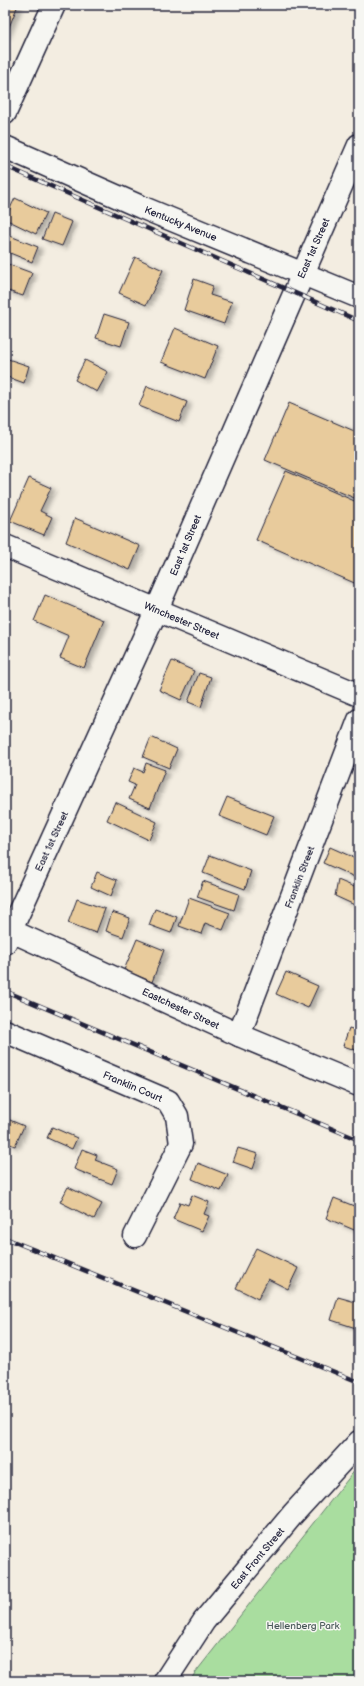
<svg xmlns="http://www.w3.org/2000/svg" width="364" height="1686" viewBox="0 0 364 1686" font-family="'Balsamiq Sans',sans-serif">
	<style>
		.green { fill: #a9dd9f; stroke: #66806d }
		.building { fill: #e8cb9c; stroke: #22223b; filter: url(#shadow) }
		.lines { fill: none; stroke-linecap: round; stroke-linejoin: round }
		.minor-casing { stroke: #22223b; stroke-width: 25 }
		.minor { stroke: #f6f6f2; stroke-width: 22 }
		.rail-casing { stroke: #22223b; stroke-width: 4.5 }
		.rail { stroke: #f6f6f2; stroke-width: 3; stroke-dasharray: 9; stroke-linecap: butt }
		.labels { text-anchor: middle; stroke-width: 3; stroke-linejoin: round; paint-order: stroke }
		.street-label { font-size: 10px; fill: #22223b; stroke: #f6f6f2 }
		.park-label { font-size: 10px; fill: #4a5a59; stroke: #f6f6f2 }
	</style>
	<defs>
		<filter id="shadow"><feDropShadow dx="4.5" dy="2.5" stdDeviation="2" flood-color="#0004"/></filter>
	</defs>
	<rect width="100%" height="100%" fill="#f3ede1"/>
	<filter id="ink" filterUnits="userSpaceOnUse"><feTurbulence type="fractalNoise" baseFrequency=".025" numOctaves="2"/><feDisplacementMap in="SourceGraphic" scale="8" xChannelSelector="R" yChannelSelector="G"/><feConvolveMatrix kernelMatrix="1 2 1 2 8 2 1 2 1" color-interpolation-filters="sRGB"/></filter>
	<g filter="url(#ink)">
		<polygon class="green" points="359,1465 359,1681 190,1681 195,1673"/>
		<g class="building">
			<polygon points="5,5 18,5 5,37"/>
			<polygon points="15,198 46,213 36,234 5,219"/>
			<polygon points="52,214 72,222 62,246 42,239"/>
			<polygon points="5,234 38,247 32,262 5,251"/>
			<polygon points="135,257 163,270 146,305 119,293"/>
			<polygon points="5,263 32,273 23,296 5,290"/>
			<polygon points="194,279 213,286 210,295 232,302 224,324 184,310"/>
			<polygon points="104,314 129,322 121,346 96,338"/>
			<polygon points="175,328 218,346 205,379 161,362"/>
			<polygon points="5,358 29,366 24,383 5,376"/>
			<polygon points="85,360 108,372 97,392 75,380"/>
			<polygon points="147,386 187,402 179,422 139,406"/>
			<polygon points="289,403 359,433 359,500 265,460"/>
			<polygon points="286,471 359,503 359,585 256,540"/>
			<polygon points="29,478 51,488 40,511 52,517 44,535 10,521"/>
			<polygon points="75,518 140,546 130,570 66,542"/>
			<polygon points="45,595 104,620 84,668 60,658 69,636 34,621"/>
			<polygon points="172,661 194,671 181,700 159,690"/>
			<polygon points="199,673 211,677 201,707 188,702"/>
			<polygon points="151,737 177,749 169,768 143,757"/>
			<polygon points="146,763 165,770 150,808 129,799 135,785 128,782 134,768 143,772"/>
			<polygon points="227,797 274,816 266,835 219,816"/>
			<polygon points="115,802 157,822 149,840 107,820"/>
			<polygon points="330,847 359,860 357,878 323,863"/>
			<polygon points="210,855 251,871 245,889 203,873"/>
			<polygon points="97,872 117,880 111,896 91,887"/>
			<polygon points="338,880 359,889 359,907 335,896"/>
			<polygon points="203,881 239,894 234,910 197,897"/>
			<polygon points="189,898 230,913 223,930 205,923 201,934 179,926"/>
			<polygon points="77,899 105,909 96,933 68,923"/>
			<polygon points="155,909 177,917 171,933 149,925"/>
			<polygon points="112,912 130,918 123,937 106,931"/>
			<polygon points="137,939 164,950 152,982 124,970"/>
			<polygon points="286,972 318,986 308,1008 276,994"/>
			<polygon points="349,1028 359,1031 359,1051 343,1046"/>
			<polygon points="5,1118 24,1126 15,1146 5,1142"/>
			<polygon points="52,1127 77,1138 72,1149 47,1138"/>
			<polygon points="238,1148 258,1154 253,1169 233,1162"/>
			<polygon points="82,1149 97,1155 95,1160 118,1169 112,1184 74,1169"/>
			<polygon points="198,1163 228,1175 221,1191 192,1179"/>
			<polygon points="68,1187 102,1204 94,1219 60,1202"/>
			<polygon points="192,1195 209,1202 204,1214 209,1216 202,1231 173,1219 180,1202 188,1205"/>
			<polygon points="334,1198 359,1208 359,1232 326,1218"/>
			<polygon points="256,1248 298,1268 288,1289 268,1279 258,1299 236,1288"/>
			<polygon points="338,1297 359,1303 359,1329 331,1320"/>
		</g>
		<g class="lines">
			<defs>
				<g id="minor">
					<polyline points="5,113 54,5"/>
					<polyline points="5,147 141,207 359,297"/>
					<polyline points="5,546 359,695"/>
					<polyline points="5,928 239,1035 359,1085"/>
					<polyline points="5,943 157,609 359,145"/>
					<polyline points="5,1031 168,1101 177,1116 181,1144 135,1236"/>
					<polyline points="239,1035 359,720"/>
					<polyline points="165,1681 204,1621 293,1514 359,1442"/>
				</g>
			</defs>
			<use href="#minor" class="minor-casing"/>
			<use href="#minor" class="minor"/>
			<defs>
				<g id="rail">
					<polyline points="5,166 359,321"/>
					<polyline points="5,991 359,1140"/>
					<polyline points="5,1238 359,1382"/>
				</g>
			</defs>
			<use href="#rail" class="rail-casing"/>
			<use href="#rail" class="rail"/>
		</g>
	</g>
	<g class="labels">
		<g class="street-label">
			<text transform="translate(181 223) rotate(22)" y="4">Kentucky Avenue</text>
			<text transform="translate(313 248) rotate(-66)" y="4">East 1st Street</text>
			<text transform="translate(185 545) rotate(-67)" y="4">East 1st Street</text>
			<text transform="translate(182 620) rotate(23)" y="4">Winchester Street</text>
			<text transform="translate(51 841) rotate(-65)" y="4">East 1st Street</text>
			<text transform="translate(299 877) rotate(-69)" y="4">Franklin Street</text>
			<text transform="translate(181 1008) rotate(25)" y="4">Eastchester Street</text>
			<text transform="translate(133 1086) rotate(23)" y="4">Franklin Court</text>
			<text transform="translate(257 1558) rotate(-50)" y="4">East Front Street</text>
		</g>
		<g class="park-label">
			<text x="303" y="1629">Hellenberg Park</text>
		</g>
	</g>
	<rect width="364" height="1686" fill="none" stroke="#f6f6f2" stroke-width="20"/>
	<rect x="10" y="10" width="344" height="1666" fill="none" stroke="#22223b" stroke-width="1.5" filter="url(#ink)"/>
</svg>
